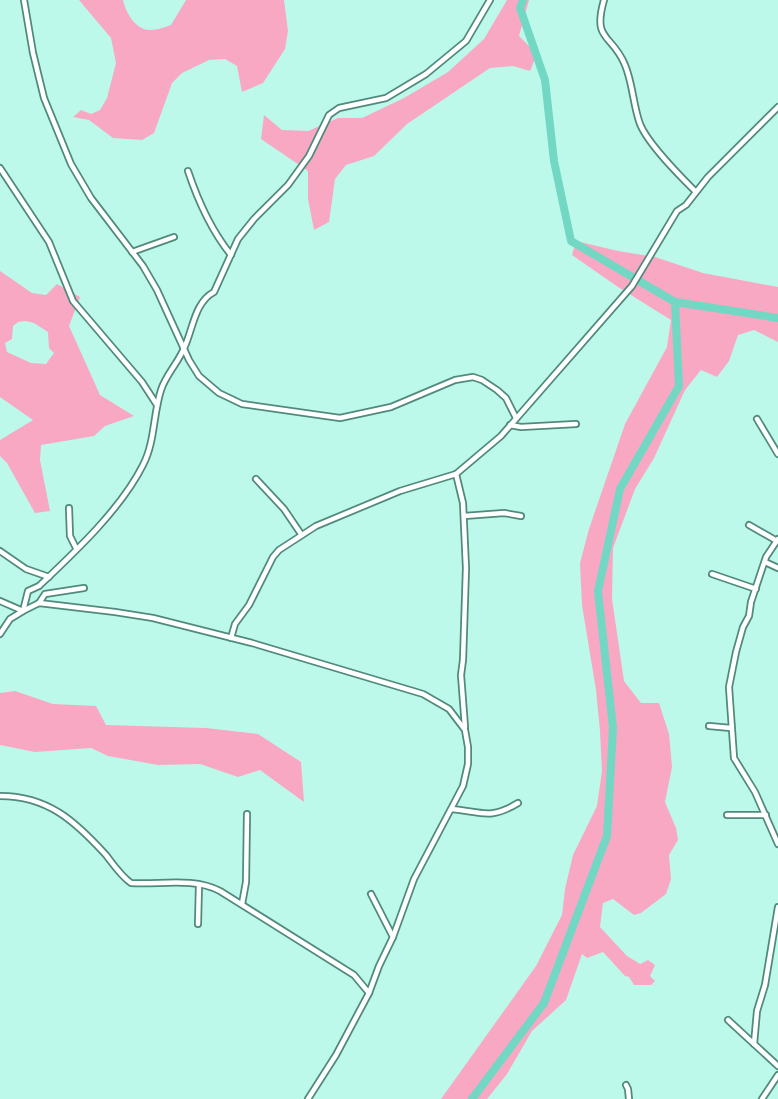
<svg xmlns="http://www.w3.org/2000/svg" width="778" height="1099" viewBox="0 0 778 1099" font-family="Merriweather,serif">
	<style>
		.green { fill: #f8a8c2; fill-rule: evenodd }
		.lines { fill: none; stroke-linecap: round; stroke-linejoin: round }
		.river { stroke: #72d8c3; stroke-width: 8 }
		.minor-casing { stroke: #518a7d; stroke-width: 8 }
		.minor { stroke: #fff; stroke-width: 4.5 }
	</style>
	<rect width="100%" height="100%" fill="#bdf9eb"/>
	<g class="green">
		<path d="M79,0H123C126,13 136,31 151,30C157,30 165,27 171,25L186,0H284L288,31L285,49L263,83L242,92L237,66L225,59L209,60L182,73L172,83L154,133L142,140L113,138L89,120L73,117L81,110L91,114L100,110L107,98L116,63L111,38Z"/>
		<polygon points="507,0 529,0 519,36 537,54 530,71 513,66 490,68 407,124 374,156 346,165 335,179 329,222 314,230 308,199 308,171 261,139 264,115 282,130 308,131 338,118 362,118 404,98 448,72 484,39"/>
		<polygon points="576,241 618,251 655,257 703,273 778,287 778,342 754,330 738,335 729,361 717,377 701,370 685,390 654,458 635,489 613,548 612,599 624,681 641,703 659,703 669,734 672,767 665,802 676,828 678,840 669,855 671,879 666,894 641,913 634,915 613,899 603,903 600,927 627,956 640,964 648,960 655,965 650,976 655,981 651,985 634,985 629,977 625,976 603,952 587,958 582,954 566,1000 532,1031 507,1074 487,1099 441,1099 536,966 562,915 565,889 573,855 597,806 602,771 600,731 596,690 582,605 580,563 589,529 625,424 667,347 671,320 618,287 572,255"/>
		<path d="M0,271L32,293L46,295L57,284L80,297L69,326L100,395L134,416L105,426L94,436L41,445L40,460L50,511L35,513L7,463L0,456V440L33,420L0,397ZM26,321L34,323L48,332L49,348L54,353L46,364L31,363L7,352L5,343L12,339L13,326L18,322Z"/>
		<polygon points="15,691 53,704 96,706 106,725 206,728 258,734 301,762 304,802 260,770 238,777 200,764 158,765 108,756 91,748 35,752 0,745 0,693"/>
	</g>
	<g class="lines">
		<g class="river">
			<polyline points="523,0 520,8 545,80 554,161 571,241 675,302 778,318"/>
			<polyline points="472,1099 544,1003 607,836 613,728 598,591 620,489 679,386 675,302"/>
		</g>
		<defs>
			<g id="minor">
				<polyline points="24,0 33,53 44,98 71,164 91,198 143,266 157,290 189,360 199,376 219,393 242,404 340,418 391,407 455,380 473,377 482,380 497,390 506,398 516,418"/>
				<path d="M604,0C592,42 612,33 625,65C633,84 633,105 640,124C648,144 679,175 695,191"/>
				<polyline points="0,168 49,242 73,301 142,382 157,405"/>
				<path d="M188,171C198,201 211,230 231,255"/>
				<polyline points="132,252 174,237"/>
				<polyline points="757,419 778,454"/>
				<polyline points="510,425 521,427 576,424"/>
				<polyline points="456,474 463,503 466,568 463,660 461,675 465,727"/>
				<polyline points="256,479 284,509 301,534"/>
				<polyline points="69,508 70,536 76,548"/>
				<polyline points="464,516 504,513 521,516"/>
				<polyline points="749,525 777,541"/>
				<polyline points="778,539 766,557 751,602 749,616 743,627 736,652 729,687 734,758 755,792 778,844"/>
				<polyline points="0,551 26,569 49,577"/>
				<polyline points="765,562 778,568"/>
				<polyline points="712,574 756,589"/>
				<polyline points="0,601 23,611 39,603 115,612 153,618 252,643 423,694 449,709 465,730 468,747 468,764 463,786 414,879 393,937 379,966 369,993 336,1055 308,1099"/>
				<polyline points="39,603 45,594 84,588"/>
				<path d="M0,634L10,619L23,611L28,591L39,586C75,552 121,509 143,465C155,442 153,415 161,390C166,374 179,362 185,346C193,328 195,302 214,292L238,239L254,219L288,185L309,156L329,115L339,108L386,98L426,74L466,41L490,0"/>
				<polyline points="231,638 235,624 249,605 273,557 279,550 316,526 400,491 456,474 501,436 632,286 677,211 686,205 708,177 778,107"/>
				<polyline points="709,726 731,728"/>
				<path d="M0,796C48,796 75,821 106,855C113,864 121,876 131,883C160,885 193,877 220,891L354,975L369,993"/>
				<path d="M452,809C482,812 490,820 518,803"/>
				<polyline points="727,815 766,815"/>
				<polyline points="371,894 393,937"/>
				<polyline points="242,904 246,882 247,814"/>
				<polyline points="198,924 199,885"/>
				<polyline points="728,1020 778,1066"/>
				<polyline points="754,1044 757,1011 765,985 778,907"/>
				<polyline points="626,1085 628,1089 629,1099"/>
				<polyline points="762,1099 778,1075"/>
			</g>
		</defs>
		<use href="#minor" class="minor-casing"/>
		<use href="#minor" class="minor"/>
	</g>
</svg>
